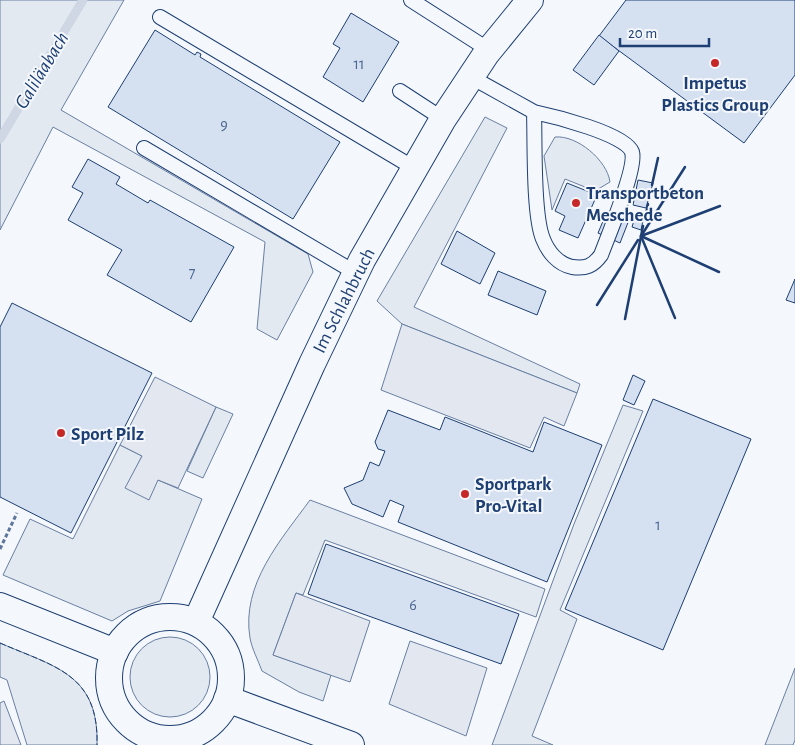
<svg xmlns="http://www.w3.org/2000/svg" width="795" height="745" viewBox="0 0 795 745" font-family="'Alegreya Sans',sans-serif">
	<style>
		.green { fill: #e3e9f0; stroke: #687fa3 }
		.parking { fill: #e3e8f0; stroke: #687fa3 }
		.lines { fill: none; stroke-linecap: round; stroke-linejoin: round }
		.stream { stroke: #cfd7e4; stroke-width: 9 }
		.building { fill: #d5e0f0; stroke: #1d3f73 }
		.service-casing { stroke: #1d3f73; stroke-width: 16 }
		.minor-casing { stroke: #1d3f73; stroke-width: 28 }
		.path { stroke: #5e769c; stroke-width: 3; stroke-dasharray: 4 2.5; stroke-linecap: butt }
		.service { stroke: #f4f7fb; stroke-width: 14 }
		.minor { stroke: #f4f7fb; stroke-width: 26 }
		.fence { stroke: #1d3f73; stroke-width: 1; stroke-dasharray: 6 2.5; stroke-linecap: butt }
		.wall { stroke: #1d3f73; stroke-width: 2.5 }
		.poi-dot { fill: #c62828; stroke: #f4f7fb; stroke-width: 2 }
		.labels { text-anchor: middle; stroke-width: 4; stroke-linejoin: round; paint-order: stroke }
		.number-label { font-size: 16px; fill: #4b6792 }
		.poi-label { font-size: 19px; font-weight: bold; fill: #1d3f73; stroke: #f4f7fb; text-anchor: start }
		.street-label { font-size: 19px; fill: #1d3f73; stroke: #f4f7fb }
		.water-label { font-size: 20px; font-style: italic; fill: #1d3f73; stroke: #f4f7fb }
	</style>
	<rect width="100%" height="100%" fill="#f4f7fb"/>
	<g class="green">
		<polygon points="0,0 124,0 61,110 308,254 313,272 277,340 257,329 265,242 53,127 0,230"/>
		<polygon points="485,117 507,128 414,307 580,384 577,393 402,324 377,301"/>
		<path d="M555,137C577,135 607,160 610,182L595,191L565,179L552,210L544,156Z"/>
		<polygon points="623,405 643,411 560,610 577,619 532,736 553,745 492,745 574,524"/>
		<polygon points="216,407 233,414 203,478 187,471"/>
		<polygon points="120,445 142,456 126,488 158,480 202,499 160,601 128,611 112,621 3,575 30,519 73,539"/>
		<path d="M310,500L545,589L536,617L325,540L303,595L296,593L273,655L331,675L323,701L299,692L262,671C258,660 252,649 250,638C241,584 281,540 310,500Z"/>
		<circle cx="170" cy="677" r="40"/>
		<path d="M0,643C55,667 99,674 97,745H27L7,680L0,677Z"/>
		<polygon points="795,668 795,740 793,745 765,745"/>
	</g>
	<g class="parking">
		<polygon points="402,324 577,393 564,426 544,417 530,448 381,390"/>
		<polygon points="155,377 216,407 178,488 158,480 149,500 125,488 142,456 120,445"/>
		<polygon points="296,593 370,621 350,682 273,655"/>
		<polygon points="410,641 487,668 466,736 389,704"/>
		<polygon points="4,701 21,745 0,745 0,703"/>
	</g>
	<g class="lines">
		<polyline class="stream" points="0,139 83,0"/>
	</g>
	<g class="building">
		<polygon points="626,0 795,0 795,75 744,143 599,36"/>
		<polygon points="351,13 399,42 363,102 323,77 340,48 333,44"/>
		<polygon points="155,30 195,55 197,52 201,54 200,57 340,142 293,219 108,107"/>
		<polygon points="599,35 619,51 594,85 573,70"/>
		<polygon points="88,159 120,177 116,184 148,203 150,200 234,247 191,322 107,275 122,250 68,220 83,193 72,187"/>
		<polygon points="638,180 653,183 646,208 633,205"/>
		<polygon points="567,183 597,195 578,238 559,230 565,216 555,211"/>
		<polygon points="606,214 629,220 620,243 598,233"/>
		<polygon points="636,214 644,216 641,230 632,227"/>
		<polygon points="457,231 495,253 480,284 441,264"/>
		<polygon points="498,271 546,291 537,315 488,295"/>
		<polygon points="795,279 795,303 786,300"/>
		<polygon points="12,303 152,373 71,533 0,497 0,327"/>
		<polygon points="633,375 645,381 634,405 623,400"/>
		<polygon points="653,399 751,439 663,650 565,609"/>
		<polygon points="388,410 440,430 445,417 533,452 544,422 602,445 547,582 398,522 404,506 390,500 383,517 352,504 344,488 363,480 370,462 379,466 385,451 378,449 375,442"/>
		<polygon points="326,544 519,614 501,664 308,594"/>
	</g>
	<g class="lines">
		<defs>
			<g id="service">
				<polyline points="411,0 489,50"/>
				<polyline points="160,17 414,168"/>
				<path d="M471,77L534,112C535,141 533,215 543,239C548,252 558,264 572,267C586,269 593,266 601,255C608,236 637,168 632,152C626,134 553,116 534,112"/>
				<polyline points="400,91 443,119"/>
				<polyline points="144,148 356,273"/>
			</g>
			<g id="minor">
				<polyline points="0,606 115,652"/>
				<circle cx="170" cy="678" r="61"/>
				<polyline points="196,622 312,364 362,260 443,119 486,54 530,0"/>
				<polyline points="227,699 351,745"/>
			</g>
		</defs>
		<use href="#service" class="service-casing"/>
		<use href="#minor" class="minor-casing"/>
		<polyline class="path" points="0,549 17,513"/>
		<use href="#service" class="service"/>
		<use href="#minor" class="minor"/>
		<path class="fence" d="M0,643C55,667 99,674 97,745"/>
		<g class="wall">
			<polyline points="652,185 658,158"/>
			<polyline points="645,219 648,204"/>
			<polyline points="643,233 685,167"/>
			<polyline points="641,236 675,318"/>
			<polyline points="641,236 719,272"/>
			<polyline points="641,236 720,206"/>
			<polyline points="597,305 638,240"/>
			<polyline points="625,319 643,226"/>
		</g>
	</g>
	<g class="poi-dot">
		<circle cx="715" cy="63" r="5"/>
		<circle cx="576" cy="203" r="5"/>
		<circle cx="61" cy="433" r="5"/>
		<circle cx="465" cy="494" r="5"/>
	</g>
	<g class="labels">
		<g class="number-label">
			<text x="359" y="69">11</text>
			<text x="224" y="130">9</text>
			<text x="192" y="278">7</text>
			<text x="658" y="530">1</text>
			<text x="413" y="610">6</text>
		</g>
		<g class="poi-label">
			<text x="715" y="89" text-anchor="middle">Impetus<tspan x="715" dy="22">Plastics Group</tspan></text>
			<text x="586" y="199">Transportbeton<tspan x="586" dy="22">Meschede</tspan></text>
			<text x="71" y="440">Sport Pilz</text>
			<text x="475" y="490">Sportpark<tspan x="475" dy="22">Pro-Vital</tspan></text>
		</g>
		<g class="street-label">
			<text transform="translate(343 300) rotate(-63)" y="7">Im Schlahbruch</text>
		</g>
		<g class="water-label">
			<text transform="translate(41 70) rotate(-59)" y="7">Galiläabach</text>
		</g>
	</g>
	<path d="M620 38v8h89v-8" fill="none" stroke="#1d3f73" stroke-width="2.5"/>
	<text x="628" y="38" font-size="15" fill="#1d3f73" stroke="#f4f7fb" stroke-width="4" paint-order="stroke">20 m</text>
</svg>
